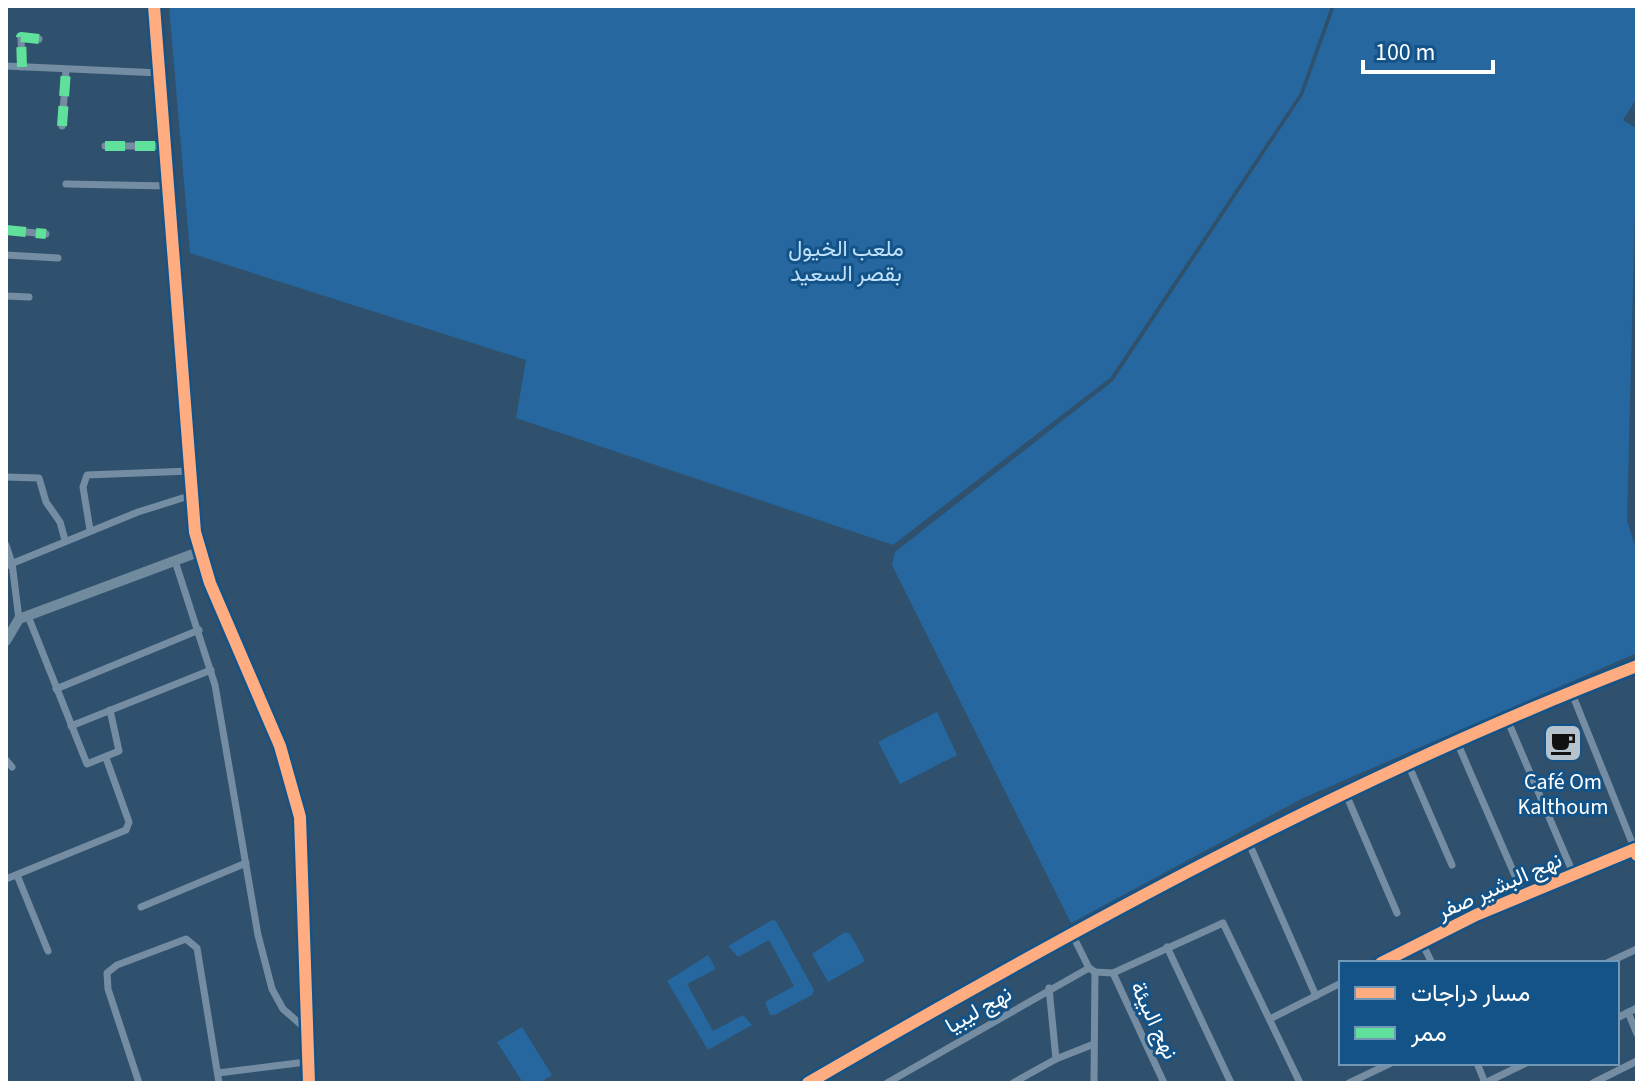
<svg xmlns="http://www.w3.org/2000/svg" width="1643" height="1089" viewBox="0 0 1643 1089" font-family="'Source Sans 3',Vazirmatn,sans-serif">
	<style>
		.green { fill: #25679e }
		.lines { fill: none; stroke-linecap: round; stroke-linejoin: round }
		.street { stroke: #758da3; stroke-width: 7 }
		.secondary { stroke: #708a9e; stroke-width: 10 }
		.quiet { stroke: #60e19b; stroke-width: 10; stroke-dasharray: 20 10; stroke-linecap: butt }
		.cycleway-casing { stroke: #145388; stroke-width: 17 }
		.cycleway { stroke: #ffac80; stroke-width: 12 }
		.labels { text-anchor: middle; stroke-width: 6; stroke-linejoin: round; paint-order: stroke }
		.park-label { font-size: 22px; fill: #bfe1fb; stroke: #145388 }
		.poi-label { font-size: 22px; fill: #fff; stroke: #145388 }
		.street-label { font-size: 22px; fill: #fff; stroke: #145388 }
	</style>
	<rect width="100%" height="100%" fill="#2f516d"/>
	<g class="green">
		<polygon points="169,6 1331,6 1300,93 1110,378 893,545 516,418 526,360 190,253"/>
		<polygon points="1335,6 1637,6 1637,98 1623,120 1637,129 1627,520 1637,553 1637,653 1301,799 1071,923 892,565 895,552 1113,381 1303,95"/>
		<polygon points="937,712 957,755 900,784 878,742"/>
		<polygon points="772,920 776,921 814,990 812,995 774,1015 770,1015 765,1002 794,986 769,940 738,957 728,946"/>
		<polygon points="845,932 850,934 865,961 828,982 812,954"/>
		<polygon points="708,955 716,969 687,984 713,1031 743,1015 752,1025 708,1050 667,981"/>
		<polygon points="522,1027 552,1075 539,1083 523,1083 497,1042"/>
	</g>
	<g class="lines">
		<g class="street">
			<polyline points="6,66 160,73"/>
			<polyline points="22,67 21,37 39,39"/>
			<polyline points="62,126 66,70"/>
			<polyline points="105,146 165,146"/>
			<polyline points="66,184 168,186"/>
			<polyline points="6,230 46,234"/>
			<polyline points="6,255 58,258"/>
			<polyline points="6,296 29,297"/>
			<polyline points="6,477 39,478 46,502 60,522 65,540"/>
			<polyline points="90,530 83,487 87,475 190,471"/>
			<polyline points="6,545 12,563 19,619"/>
			<polyline points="175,561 215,685 258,935 272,989 283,1009 306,1029"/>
			<polyline points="6,566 138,512 192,495"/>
			<polyline points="28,616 87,764 119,751 110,710"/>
			<polyline points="56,689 199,630"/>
			<polyline points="1571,691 1637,855"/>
			<polyline points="1507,719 1573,873"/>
			<polyline points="71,726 211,670"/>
			<polyline points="1457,742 1523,894"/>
			<polyline points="6,760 12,767"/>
			<polyline points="1408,764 1452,865"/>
			<polyline points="1345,792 1397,913"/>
			<polyline points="1248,841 1316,996"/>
			<polyline points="17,875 48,951"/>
			<polyline points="6,879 126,830 129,822 106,758"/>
			<polyline points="141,907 246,863"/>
			<polyline points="1073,936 1089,968"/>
			<polyline points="1422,943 1432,963"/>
			<polyline points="1167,947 1231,1083"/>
			<polyline points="1381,963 1476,915 1635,849"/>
			<polyline points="1607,963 1637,949"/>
			<polyline points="1089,968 1095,972 1113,973 1223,923 1300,1083"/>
			<polyline points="1113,973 1164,1083"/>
			<polyline points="1049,988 1056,1059"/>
			<polyline points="1628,1012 1637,1034"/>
			<polyline points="1617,1018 1637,1008"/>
			<polyline points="1270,1019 1341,983"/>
			<polyline points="1477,1063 1485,1083"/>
			<polyline points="218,1073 306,1062"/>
			<polyline points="139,1083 108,989 107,973 117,965 186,939 197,948 219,1083"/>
			<polyline points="887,1083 1089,968"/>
			<polyline points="1013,1083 1056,1059 1094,1044"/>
			<polyline points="1094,1083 1095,972"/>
			<polyline points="1349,1083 1391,1063"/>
			<polyline points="1485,1083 1526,1063"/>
			<polyline points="1593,1083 1637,1061"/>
		</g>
		<g class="secondary">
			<polyline points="154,6 195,532 210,583 280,746 300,817 309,1083"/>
			<polyline points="6,641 19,619 201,551"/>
			<path d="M808,1083C1075,928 1349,777 1637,666"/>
		</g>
		<g class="quiet">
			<polyline points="22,67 21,37 39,39"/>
			<polyline points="62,126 66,70"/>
			<polyline points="105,146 165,146"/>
			<polyline points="6,230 46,234"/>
		</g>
		<defs>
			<g id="cycleway">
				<polyline points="154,6 195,532 210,583 280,746 300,817 309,1083"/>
				<polyline points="1381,963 1476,915 1635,849 1637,855"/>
				<path d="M808,1083C1075,928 1349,777 1637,666"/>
			</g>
		</defs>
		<use href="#cycleway" class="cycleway-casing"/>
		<use href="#cycleway" class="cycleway"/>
	</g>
	<defs>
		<symbol id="cafe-square" viewBox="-11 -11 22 22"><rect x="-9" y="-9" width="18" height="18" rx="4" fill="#b6c2cc" stroke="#145388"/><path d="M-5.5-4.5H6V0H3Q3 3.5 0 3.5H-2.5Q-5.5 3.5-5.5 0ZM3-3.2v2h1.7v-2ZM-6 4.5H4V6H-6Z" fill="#111"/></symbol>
	</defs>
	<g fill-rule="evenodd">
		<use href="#cafe-square" x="1541" y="721" width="44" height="44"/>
	</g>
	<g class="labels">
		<g class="park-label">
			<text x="846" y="256">ملعب الخيول<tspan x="846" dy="25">بقصر السعيد</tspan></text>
		</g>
		<g class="poi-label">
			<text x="1563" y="789">Café Om<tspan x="1563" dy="25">Kalthoum</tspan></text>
		</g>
		<g class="street-label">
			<text transform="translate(1499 885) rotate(-24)" y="8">نهج البشير صفر</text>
			<text transform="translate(978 1009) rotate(-30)" y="8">نهج ليبيا</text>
			<text transform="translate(1155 1020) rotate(65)" y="8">نهج البيئة</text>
		</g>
	</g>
	<rect width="1643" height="1089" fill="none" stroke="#ffffff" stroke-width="16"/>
	<rect x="1339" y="961" width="280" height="104" fill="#145388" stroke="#7298b8" stroke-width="2"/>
	<rect x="1355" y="987" width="40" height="12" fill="#ffac80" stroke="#7298b8" stroke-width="2"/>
	<text x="1411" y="1001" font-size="24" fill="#ffffff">مسار دراجات</text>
	<rect x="1355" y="1027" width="40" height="12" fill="#60e19b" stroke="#7298b8" stroke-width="2"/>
	<text x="1411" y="1041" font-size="24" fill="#ffffff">ممر</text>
	<path d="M1363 60v12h130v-12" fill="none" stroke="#ffffff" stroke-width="4"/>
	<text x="1375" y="60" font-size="24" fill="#ffffff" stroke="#145388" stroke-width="6" paint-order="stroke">100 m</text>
</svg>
